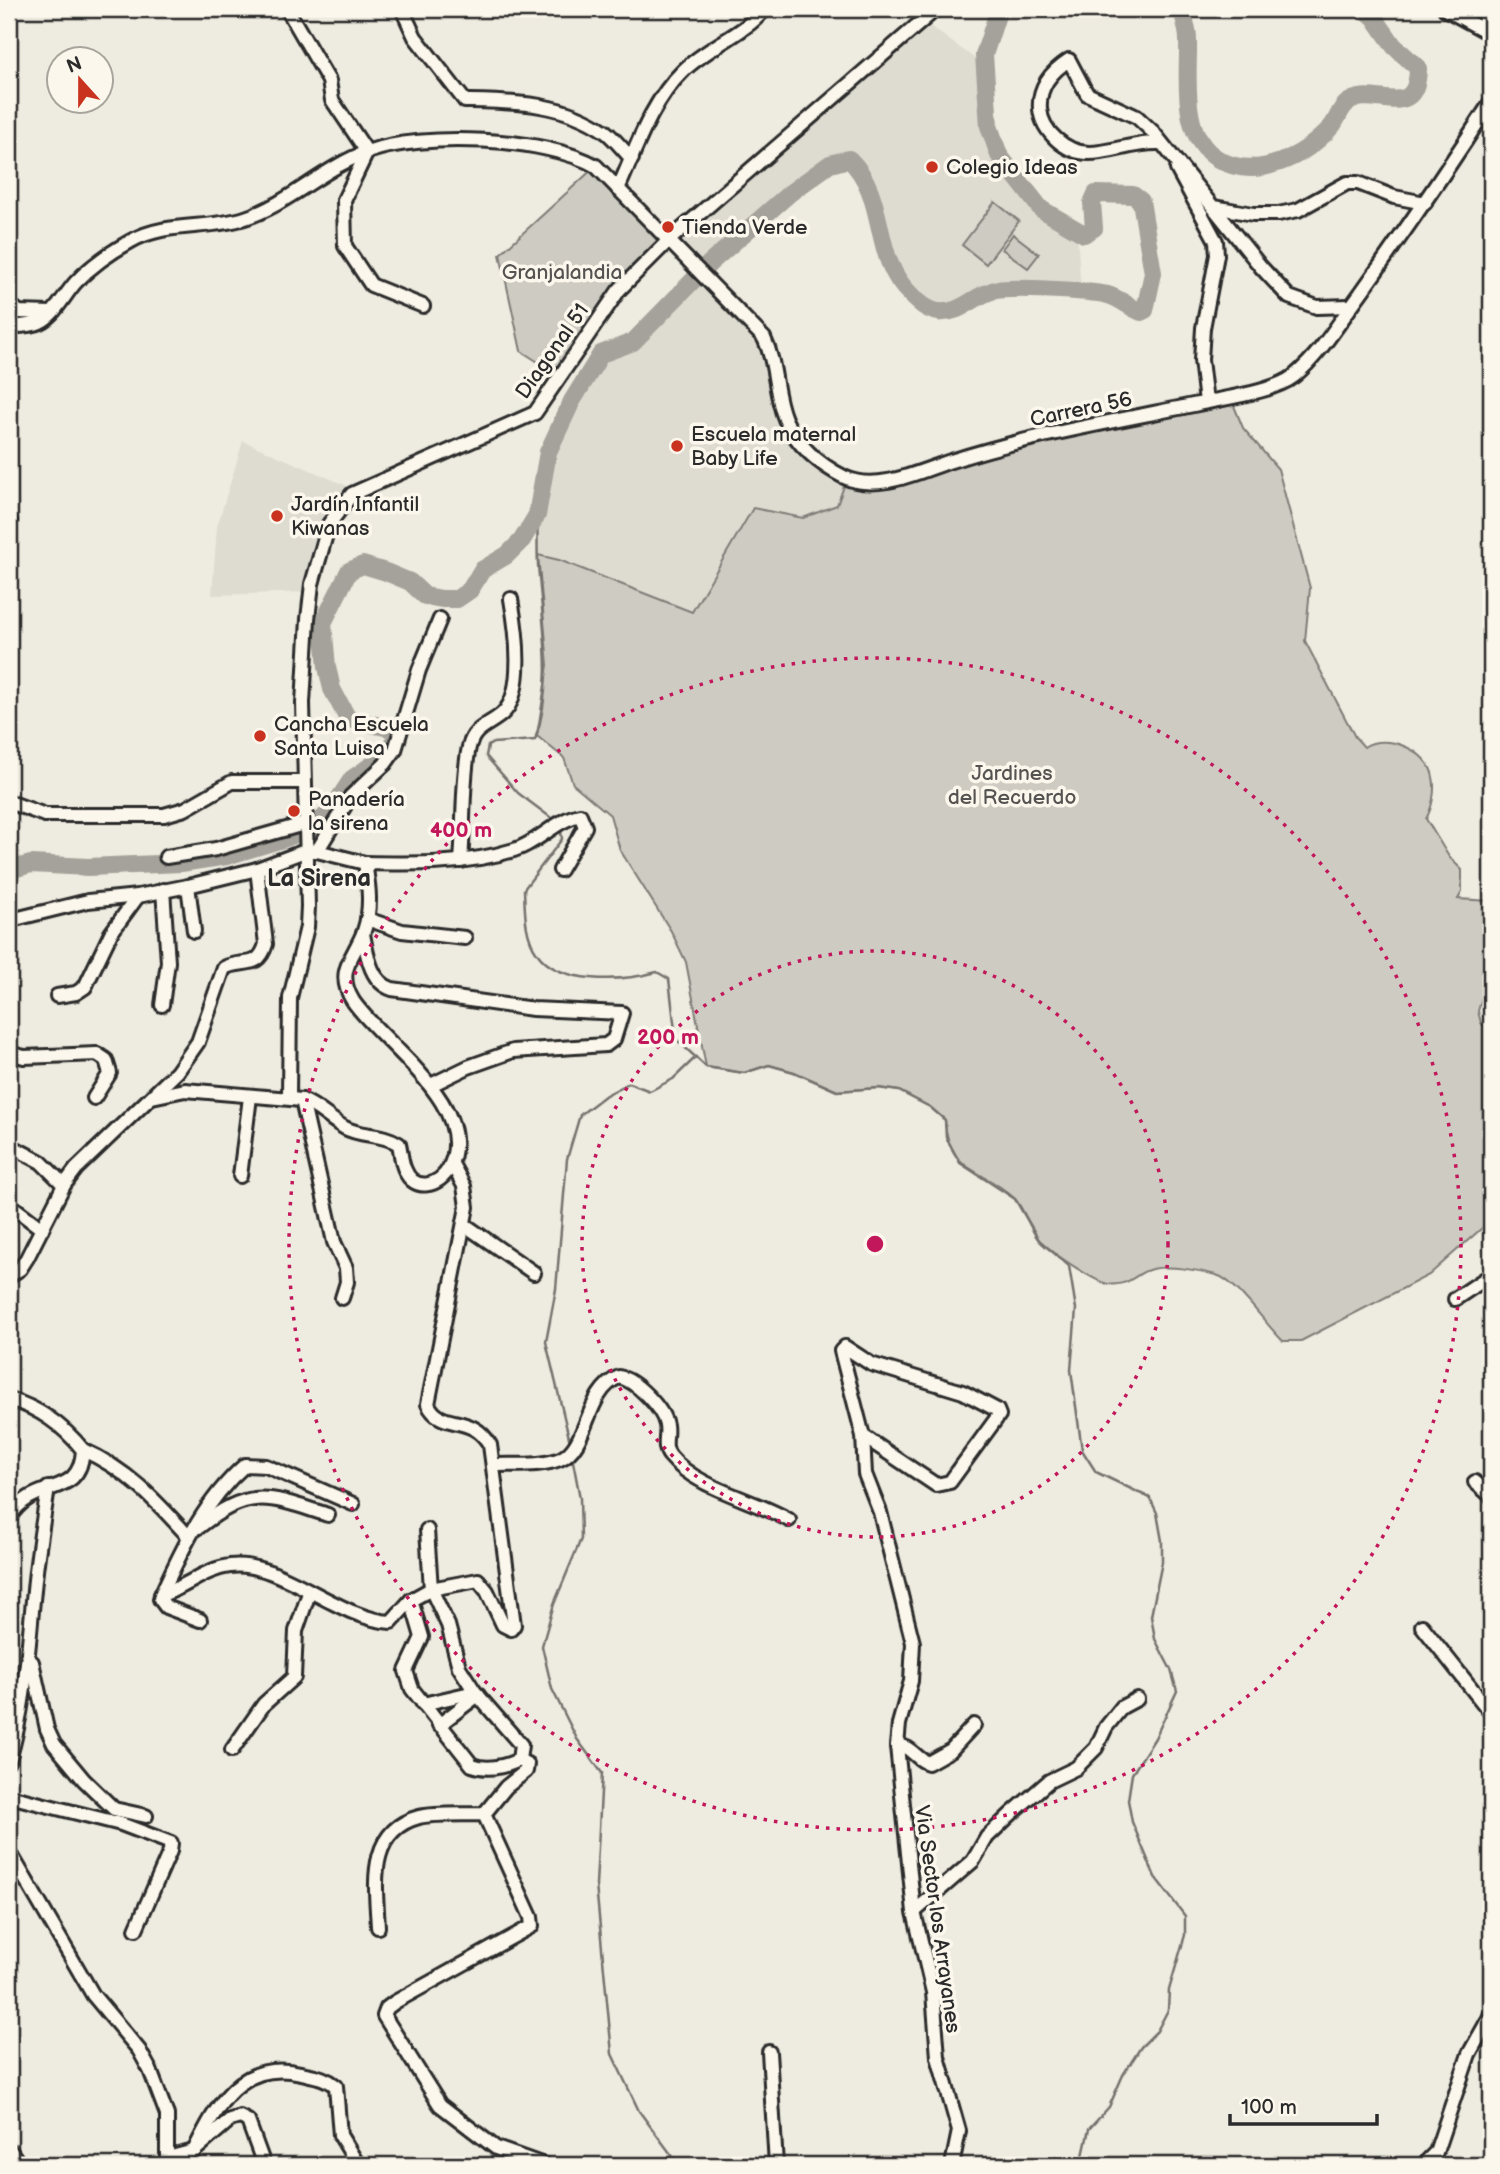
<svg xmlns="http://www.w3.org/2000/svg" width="1500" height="2174" viewBox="0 0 1500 2174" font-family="'Balsamiq Sans',sans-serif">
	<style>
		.built { fill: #dedbd1 }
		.green { fill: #cecbc2; stroke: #7c7b76; stroke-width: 2 }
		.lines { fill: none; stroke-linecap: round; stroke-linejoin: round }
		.stream { stroke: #74726e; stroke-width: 2.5 }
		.river { stroke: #a4a29a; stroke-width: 18 }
		.minor-casing { stroke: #2b2b2b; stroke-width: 18 }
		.minor { stroke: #fbf7ec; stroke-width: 12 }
		.ring { fill: none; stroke: #c2185b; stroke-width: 3.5; stroke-dasharray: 3.5 7 }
		.poi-dot { fill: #c8321e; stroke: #fbf7ec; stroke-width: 2.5 }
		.labels { text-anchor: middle; stroke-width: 7; stroke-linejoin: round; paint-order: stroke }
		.poi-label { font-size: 21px; fill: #2b2b2b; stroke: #fbf7ec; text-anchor: start }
		.park-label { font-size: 21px; fill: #545351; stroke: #fbf7ec }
		.street-label { font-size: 21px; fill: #2b2b2b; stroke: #fbf7ec }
		.quarter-label { font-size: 24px; font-weight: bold; fill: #2b2b2b; stroke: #fbf7ec }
		.centre { fill: #c2185b; stroke: #fbf7ec; stroke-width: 3.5 }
		.ring-label { font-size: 21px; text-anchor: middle; font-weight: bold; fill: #c2185b; stroke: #fbf7ec; stroke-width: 7; stroke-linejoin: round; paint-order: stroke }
	</style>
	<rect width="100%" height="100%" fill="#eeebe0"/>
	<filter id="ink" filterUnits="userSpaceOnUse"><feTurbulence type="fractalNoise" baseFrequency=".0143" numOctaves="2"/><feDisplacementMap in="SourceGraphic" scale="14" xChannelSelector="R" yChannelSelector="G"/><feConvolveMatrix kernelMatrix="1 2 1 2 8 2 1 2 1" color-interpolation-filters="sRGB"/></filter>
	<g filter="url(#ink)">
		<g class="built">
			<polygon points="923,21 985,66 989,126 999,155 1041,209 1077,232 1081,293 1018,288 995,290 959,310 937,312 925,307 893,275 883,252 877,207 863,172 849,159 830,164 805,180 702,272 764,338 780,401 799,441 847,478 837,505 803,518 753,509 692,612 559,560 538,555 537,515 548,452 572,401 601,354 633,342 701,272 668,241"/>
			<polygon points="243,441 347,486 352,494 339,508 311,592 212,595 217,527"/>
		</g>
		<g class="green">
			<polygon points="596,166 668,241 619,290 560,376 521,351 500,254"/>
			<polygon points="995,202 1019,221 986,264 962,245"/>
			<polygon points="1013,234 1039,254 1028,268 1002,249"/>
			<path d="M1230,396L1243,428L1278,469L1310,588L1305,641L1355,737L1364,747C1385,733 1428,749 1433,777C1436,791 1432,808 1426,819L1449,857L1462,870V892L1458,899L1491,901V967L1478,1011L1481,1023L1491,1032V1220L1429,1275L1301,1341H1283C1265,1324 1236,1280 1216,1275C1199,1270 1169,1265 1152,1269C1136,1272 1130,1287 1108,1284C1095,1282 1047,1250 1038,1239C1028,1227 1025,1209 1014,1198C982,1167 948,1174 945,1120L930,1107L899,1091L878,1088L837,1091L794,1072L769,1065L744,1073L706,1067L686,962L671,931L620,850L610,815L573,784L564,758L537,736L548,665L538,555L559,560L692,612L753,508L803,518L837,505L847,478L867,483Z"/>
		</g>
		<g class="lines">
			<g class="stream">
				<path d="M537,515C538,531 537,548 538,564C542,624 555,681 535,740L493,743L488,746L486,756L518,793L554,820"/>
				<path d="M561,831L562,839L524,889C525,910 524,935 537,953C559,986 624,981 657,972L669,979L676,1039L706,1067L744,1073L769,1065L794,1072L837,1091L878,1088L899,1091L930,1107L945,1120L946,1137L960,1163L1015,1199L1039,1240L1069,1266L1076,1309L1071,1370L1082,1450L1096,1472L1150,1498L1157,1513L1162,1541V1562L1151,1616L1155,1639L1171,1670L1177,1691L1155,1738L1132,1774L1128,1800L1132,1822L1155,1877L1185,1916V1935L1169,1990L1168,2010L1157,2031L1141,2047L1123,2075L1109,2107L1089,2129L1081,2165"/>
				<polyline points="570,1442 546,1342 556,1289 567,1159 580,1115 606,1095 629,1083 650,1091 673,1079 696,1057"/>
				<polyline points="572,1456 580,1498 581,1539 554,1604 542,1646 552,1689 577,1739 602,1773 596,1885 612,2054 639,2111 679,2165"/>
			</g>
			<g class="river">
				<path d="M1182,9C1184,19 1188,30 1188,40C1189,77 1179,136 1218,159C1257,182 1305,156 1332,126C1337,120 1340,109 1346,104C1371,82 1417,126 1418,68L1394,46L1374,17L1365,9"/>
				<path d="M9,870L31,864L88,867L181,863L227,856L286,838L316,826L333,808L352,779L385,756L395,740L394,729L348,719L332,689L327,667L323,623L349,571L363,565L386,572L410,582L425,596L442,599H457L470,590L482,570L507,555L522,540L537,515L548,452L572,401L601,354L633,342L710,263L790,193L830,164L849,159C889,197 870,257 911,295C919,303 927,310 938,312C961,314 972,297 992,291C1007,286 1092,291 1108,295C1121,299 1129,307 1141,312L1145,310L1153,273L1141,201L1133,195L1096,194L1092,203L1094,228L1084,234L1041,209L999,155L989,126L984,55L999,9"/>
			</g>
			<defs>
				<g id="minor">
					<polyline points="287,9 329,81 332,100 367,152 344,200 345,246 371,285 423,306"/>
					<path d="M402,9L415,37L465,101C515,102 563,102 606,132C615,139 624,151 632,159"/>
					<polyline points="1445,9 1491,34"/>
					<path d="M1159,143C1134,142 1112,153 1089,153C1065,153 1042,131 1040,109C1038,86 1052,71 1069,60L1087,94L1137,117L1153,132L1261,267L1289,297L1317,307L1350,306"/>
					<polyline points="1177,169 1216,241 1217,255 1203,328 1201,360 1206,402"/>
					<path d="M618,189C636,149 651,102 683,71C707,47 743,35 765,9"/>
					<polyline points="1214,207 1253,214 1278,214 1298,210 1347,183 1358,183 1394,197 1425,203"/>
					<polyline points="9,304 19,312 51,313"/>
					<path d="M9,327C19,326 31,326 40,322C56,314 64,295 76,282C91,266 111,252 131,241C167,221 207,230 245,218C287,205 325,167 367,152C421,132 547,137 596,166L764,338C777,365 774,393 785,419C796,445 820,465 844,477C877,493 920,471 951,461C1032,435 1116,421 1198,404C1224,398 1274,392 1294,376C1320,355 1340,321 1360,294C1405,231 1449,167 1491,102"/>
					<polyline points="9,522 10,521"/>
					<polyline points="9,802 45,815 164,815 185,809 232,782 304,782"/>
					<polyline points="317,851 351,796 385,764 395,750 419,670 440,619"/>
					<polyline points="166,857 216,849 304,824"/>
					<path d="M461,861C464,827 462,779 469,747C474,727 488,726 502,714C526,693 516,627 511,599"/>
					<path d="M365,863C415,864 466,865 514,850C538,843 555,820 580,815L585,827L560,870"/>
					<polyline points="188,886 194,931"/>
					<polyline points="367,919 402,931 465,938"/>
					<path d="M11,920L88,901L138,896L188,886L257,869L305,851H317L365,863C369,886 372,908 364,931C355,956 334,971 353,1001C381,1043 481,1107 449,1168C440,1186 414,1193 405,1170C401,1162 401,1152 399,1144C382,1133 362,1137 345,1128C329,1119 319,1107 302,1100L185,1090L152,1097"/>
					<path d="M363,934C367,954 370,982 392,989L533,1009L622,1013L614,1039L606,1045L513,1051L468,1067L431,1085"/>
					<polyline points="57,996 76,993 85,987 111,933 138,896"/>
					<polyline points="162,1005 168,962 163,890"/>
					<polyline points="9,1053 24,1057 97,1054 106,1060 110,1073 94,1098"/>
					<polyline points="289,1098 290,998 307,927 308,906 303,703 308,619 312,584 329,524 352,494 535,413 619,290 668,241 936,9"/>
					<polyline points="302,1100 334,1242 346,1268 347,1282 342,1298"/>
					<polyline points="9,1145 41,1162 64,1185"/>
					<polyline points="240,1176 250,1097"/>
					<polyline points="9,1204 42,1229"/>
					<polyline points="465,1225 534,1273"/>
					<path d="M9,1276L20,1269L27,1258L64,1185L76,1169L177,1072L198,1042L224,968C243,958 258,971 266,944L257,869"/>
					<polyline points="1455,1299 1491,1275"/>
					<path d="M9,1399C39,1408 63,1425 83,1450C80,1501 35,1475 9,1518"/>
					<polyline points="863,1436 936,1485 950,1482 999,1415 997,1410 963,1392 871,1364 845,1347 841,1351 863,1436 865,1474 880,1512 913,1643 911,1681 899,1724 897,1746 914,1912 933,1992 938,2057 959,2131 952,2165"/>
					<path d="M83,1450C127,1469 156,1501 188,1536"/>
					<path d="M494,1465C514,1464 540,1467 560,1459C589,1447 585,1391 619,1377C635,1380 663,1408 666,1425C668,1436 662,1446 670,1456C697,1489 753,1499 789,1520"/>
					<polyline points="1475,1482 1491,1496"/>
					<path d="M353,1504L266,1466L245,1465C205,1500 183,1547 161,1595C185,1588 205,1569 230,1566C278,1559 340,1620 391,1622L411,1600L431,1589L478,1580L487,1591L503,1625L511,1629L514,1625L490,1445C471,1412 441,1432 428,1404L467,1207L464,1186L452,1164"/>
					<path d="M199,1527C251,1486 269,1496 328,1515"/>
					<polyline points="161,1595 160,1599 166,1607 200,1620"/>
					<path d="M411,1600L422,1637L406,1671L412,1689L472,1765C488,1771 504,1767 519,1760L521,1745L475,1692L459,1667L448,1625L431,1589L427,1530"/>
					<polyline points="1422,1626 1491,1713"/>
					<polyline points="32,1662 47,1729 54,1744 84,1780 114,1809 146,1816"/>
					<polyline points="423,1704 475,1692"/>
					<polyline points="439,1725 478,1695"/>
					<path d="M897,1746C911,1745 915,1759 928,1763L951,1750L974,1725"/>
					<polyline points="232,1750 264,1704 294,1677 296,1631 309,1593"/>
					<path d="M9,1760C26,1703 28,1648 34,1590C37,1556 43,1522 48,1488"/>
					<polyline points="9,1796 121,1824 171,1843 170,1851 136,1929"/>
					<polyline points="484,1814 531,1917 532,1926 395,2002 387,2008 384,2016 440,2105 496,2148 544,2165"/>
					<polyline points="9,1851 93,1995 139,2050 150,2070 167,2115 167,2165"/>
					<polyline points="914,1912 973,1861 987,1837 1011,1814 1049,1781 1076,1768 1096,1748 1106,1727 1122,1707 1137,1699"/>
					<path d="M378,1927C376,1887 366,1831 419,1817C436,1813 465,1815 484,1814L506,1787L526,1771L527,1764L519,1760"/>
					<polyline points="769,2052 776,2165"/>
					<polyline points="9,2149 20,2165"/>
					<path d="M194,2151C217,2105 240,2059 301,2073C314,2076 325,2077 336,2086L340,2135L358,2165"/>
					<polyline points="168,2158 194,2151 230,2120 240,2117 248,2121 264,2165"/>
					<polyline points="1423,2165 1436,2152 1469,2054 1491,2015"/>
				</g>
			</defs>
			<use href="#minor" class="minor-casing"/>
			<use href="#minor" class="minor"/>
		</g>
	</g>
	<g class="ring">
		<circle cx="875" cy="1244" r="293"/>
		<circle cx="875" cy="1244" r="586"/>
	</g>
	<g class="poi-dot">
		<circle cx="932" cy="167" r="7"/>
		<circle cx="668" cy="227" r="7"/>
		<circle cx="677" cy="446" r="7"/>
		<circle cx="277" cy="516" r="7"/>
		<circle cx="260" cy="736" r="7"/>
		<circle cx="294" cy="811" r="7"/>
	</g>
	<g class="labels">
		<g class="poi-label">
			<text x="946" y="174">Colegio Ideas</text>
			<text x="682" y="234">Tienda Verde</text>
			<text x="691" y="441">Escuela maternal<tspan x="691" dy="24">Baby Life</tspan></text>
			<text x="291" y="511">Jardín Infantil<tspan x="291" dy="24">Kiwanas</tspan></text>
			<text x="274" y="731">Cancha Escuela<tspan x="274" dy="24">Santa Luisa</tspan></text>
			<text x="308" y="806">Panadería<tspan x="308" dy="24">la sirena</tspan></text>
		</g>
		<g class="park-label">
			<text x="562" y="279">Granjalandia</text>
			<text x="1012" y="780">Jardines<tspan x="1012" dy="24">del Recuerdo</tspan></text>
		</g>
		<g class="street-label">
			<text transform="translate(552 351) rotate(-55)" y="7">Diagonal 51</text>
			<text transform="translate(1081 409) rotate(-12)" y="7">Carrera 56</text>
			<text transform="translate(938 1919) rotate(82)" y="7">Via Sector los Arrayanes</text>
		</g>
		<g class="quarter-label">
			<text x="319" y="886">La Sirena</text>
		</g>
	</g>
	<circle cx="875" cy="1244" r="10" class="centre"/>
	<g class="ring-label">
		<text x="461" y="837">400 m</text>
		<text x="668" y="1044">200 m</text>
	</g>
	<rect width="1500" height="2174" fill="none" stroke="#fbf7ec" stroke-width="35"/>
	<rect x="18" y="18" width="1465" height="2139" fill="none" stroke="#2b2b2b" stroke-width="2.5" filter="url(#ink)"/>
	<g transform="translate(80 80) rotate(339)"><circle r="33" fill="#fbf7ec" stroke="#a8a59f" stroke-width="2"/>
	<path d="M0-5L12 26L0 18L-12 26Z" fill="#c8321e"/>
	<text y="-10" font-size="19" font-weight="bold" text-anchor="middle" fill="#2b2b2b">N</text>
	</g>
	<path d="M1230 2114v10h147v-10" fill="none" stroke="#2b2b2b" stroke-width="3.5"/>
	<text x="1241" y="2114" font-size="21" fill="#2b2b2b" stroke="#fbf7ec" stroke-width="5" paint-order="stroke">100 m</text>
</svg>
